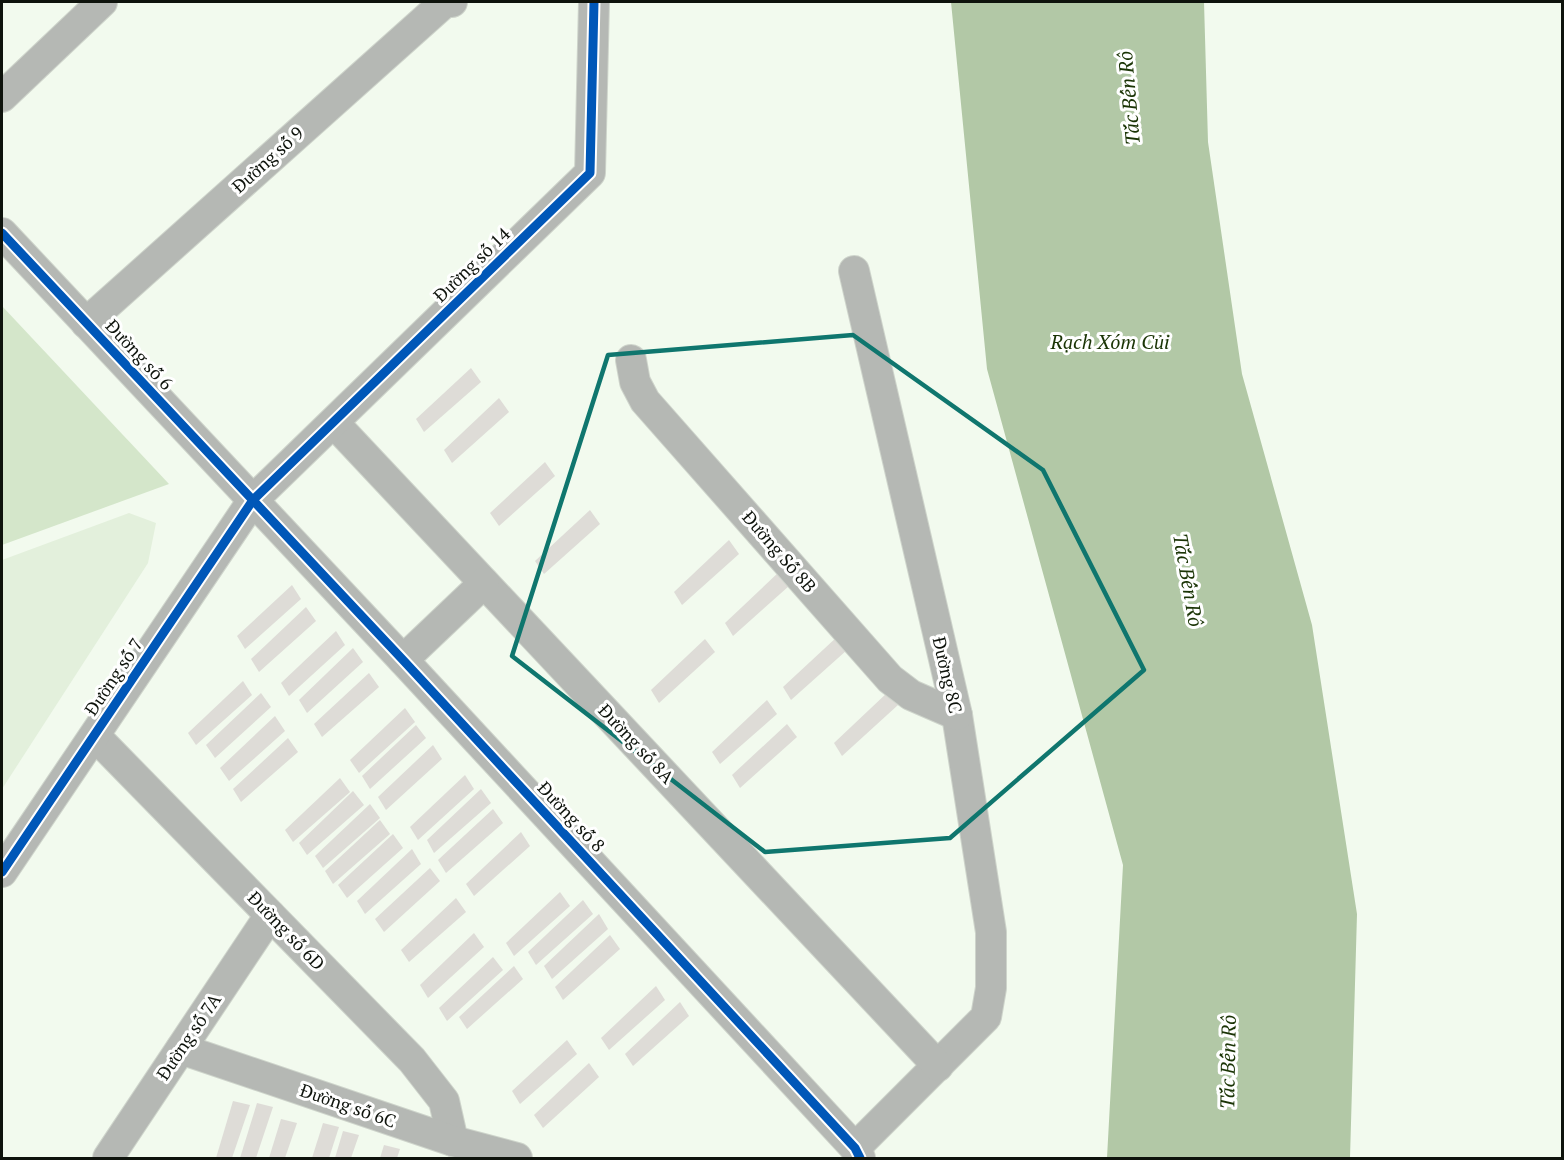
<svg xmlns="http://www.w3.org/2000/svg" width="1564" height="1160" viewBox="0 0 1564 1160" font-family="'PT Serif',serif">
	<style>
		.built { fill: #e3f0dc }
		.green { fill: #d4e6ca }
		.water { fill: #b2c8a6 }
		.building { fill: #dedcd7 }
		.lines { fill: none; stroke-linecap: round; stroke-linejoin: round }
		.minor-casing { stroke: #ced4cb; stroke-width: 32 }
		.minor { stroke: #b5b8b4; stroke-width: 30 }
		.cycleway-casing { stroke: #fff; stroke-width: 13 }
		.cycleway { stroke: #0057b8; stroke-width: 9 }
		.marked { fill: none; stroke: #0f766e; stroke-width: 4.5; stroke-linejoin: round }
		.labels { text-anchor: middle; stroke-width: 6; stroke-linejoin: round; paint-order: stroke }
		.street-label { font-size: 18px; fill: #0e130c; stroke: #fff }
		.water-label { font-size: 20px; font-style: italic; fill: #1a3405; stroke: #fff }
	</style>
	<rect width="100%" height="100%" fill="#f2faee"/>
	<polygon class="built" points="129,513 156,523 148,563 2,789 2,560"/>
	<polygon class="green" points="2,306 169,484 2,545"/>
	<polygon class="water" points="951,2 1204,2 1208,142 1242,374 1312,625 1357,914 1350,1158 1107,1158 1123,865 987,369"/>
	<g class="building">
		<polygon points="471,368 481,382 424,432 416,419"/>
		<polygon points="499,398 509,412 452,463 444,450"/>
		<polygon points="545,462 555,476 499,526 490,513"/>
		<polygon points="590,510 600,524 544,574 535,561"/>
		<polygon points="729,540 739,554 682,605 674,592"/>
		<polygon points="780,571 789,586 733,636 725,623"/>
		<polygon points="292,585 301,599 245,649 237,636"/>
		<polygon points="306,607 316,621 259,672 251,659"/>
		<polygon points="336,631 345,645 289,696 281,683"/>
		<polygon points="838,636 847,650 791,700 783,687"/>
		<polygon points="705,639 715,652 659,703 651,690"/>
		<polygon points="353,648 363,662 307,713 299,700"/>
		<polygon points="369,673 379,687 322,737 314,724"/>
		<polygon points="243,681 252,695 196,745 188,733"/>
		<polygon points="888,692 898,705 842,756 834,743"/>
		<polygon points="261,693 271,707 215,758 206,745"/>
		<polygon points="767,700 777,714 720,764 712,752"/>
		<polygon points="405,708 415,722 359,773 350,760"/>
		<polygon points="275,716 285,731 229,781 220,768"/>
		<polygon points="787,724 797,737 740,788 732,775"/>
		<polygon points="416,725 426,738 370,789 362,776"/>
		<polygon points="288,738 298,752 241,802 233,789"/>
		<polygon points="433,745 442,759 386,810 378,797"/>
		<polygon points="465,775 474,789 418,840 410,827"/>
		<polygon points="340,778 350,792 293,842 285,830"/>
		<polygon points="481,789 491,803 434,853 427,840"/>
		<polygon points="353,791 364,805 307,855 299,843"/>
		<polygon points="370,804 380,818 323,868 315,856"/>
		<polygon points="493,809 503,823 446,873 438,860"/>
		<polygon points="380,820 390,834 333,884 325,871"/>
		<polygon points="521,832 530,846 474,896 466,884"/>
		<polygon points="393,834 403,848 347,898 338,885"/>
		<polygon points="412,849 421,864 365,914 357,901"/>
		<polygon points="430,868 440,881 384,932 375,919"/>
		<polygon points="560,892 570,906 514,956 506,943"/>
		<polygon points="456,898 466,912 409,962 401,950"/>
		<polygon points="583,900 593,914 536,965 528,952"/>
		<polygon points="599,914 608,929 552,979 544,966"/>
		<polygon points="474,933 484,947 428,998 420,985"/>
		<polygon points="610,935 620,949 563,1000 555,987"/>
		<polygon points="493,957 503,970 447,1021 439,1008"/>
		<polygon points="514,966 523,979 467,1029 459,1017"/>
		<polygon points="656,986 665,1000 609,1050 601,1038"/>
		<polygon points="680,1002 689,1016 633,1066 625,1054"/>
		<polygon points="567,1040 577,1054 520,1104 512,1091"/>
		<polygon points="589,1063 599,1077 543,1128 534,1115"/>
		<polygon points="233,1101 250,1105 232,1158 216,1158"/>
		<polygon points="257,1103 273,1107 256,1158 240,1158"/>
		<polygon points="281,1119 297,1123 285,1158 269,1158"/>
		<polygon points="323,1123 339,1127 329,1158 312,1158"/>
		<polygon points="343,1131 359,1135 351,1158 335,1158"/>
		<polygon points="384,1145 400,1149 397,1158 380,1158"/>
	</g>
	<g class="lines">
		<defs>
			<g id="minor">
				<polyline points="2,97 102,2"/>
				<polyline points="2,233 403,660 855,1148 860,1158"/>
				<polyline points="854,271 957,715 991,932 991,988 986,1017 855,1148"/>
				<polyline points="86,323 445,2 452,2"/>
				<polyline points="631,360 635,382 645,401 890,679 911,695 957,715"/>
				<polyline points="334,423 938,1066"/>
				<polyline points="403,660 484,583"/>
				<polyline points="95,736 412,1060 444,1101 453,1141"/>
				<polyline points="2,872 253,500 590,173 594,2"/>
				<polyline points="181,1049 453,1141 517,1158"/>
				<polyline points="108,1158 270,915"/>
			</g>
		</defs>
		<use href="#minor" class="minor-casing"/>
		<use href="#minor" class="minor"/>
		<defs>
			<g id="cycleway">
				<polyline points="2,233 403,660 855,1148 860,1158"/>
				<polyline points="2,872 253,500 590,173 594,2"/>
			</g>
		</defs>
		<use href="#cycleway" class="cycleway-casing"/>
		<use href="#cycleway" class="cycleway"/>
	</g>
	<path class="marked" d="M853,335L1043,470L1144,670L950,838L765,852L512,656L608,355Z"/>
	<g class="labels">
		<g class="street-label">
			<text transform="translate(268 160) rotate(-42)" y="6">Đường số 9</text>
			<text transform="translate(472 265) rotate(-44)" y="6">Đường số 14</text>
			<text transform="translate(139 355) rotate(47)" y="6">Đường số 6</text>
			<text transform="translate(779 552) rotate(49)" y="6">Đường Số 8B</text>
			<text transform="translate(947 675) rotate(77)" y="6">Đường 8C</text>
			<text transform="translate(114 677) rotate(-56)" y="6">Đường số 7</text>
			<text transform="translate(636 744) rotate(47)" y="6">Đường số 8A</text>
			<text transform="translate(571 817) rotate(47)" y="6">Đường số 8</text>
			<text transform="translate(286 931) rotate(46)" y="6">Đường số 6D</text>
			<text transform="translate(189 1037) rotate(-56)" y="6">Đường số 7A</text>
			<text transform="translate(348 1106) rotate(19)" y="6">Đường số 6C</text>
		</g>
		<g class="water-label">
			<text transform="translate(1129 98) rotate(-95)" y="7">Tắc Bến Rô</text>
			<text x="1110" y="349">Rạch Xóm Củi</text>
			<text transform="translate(1188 580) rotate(80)" y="7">Tắc Bến Rô</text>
			<text transform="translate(1228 1062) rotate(-89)" y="7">Tắc Bến Rô</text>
		</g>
	</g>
	<rect width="1564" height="1160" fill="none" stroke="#0e130c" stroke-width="6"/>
</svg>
